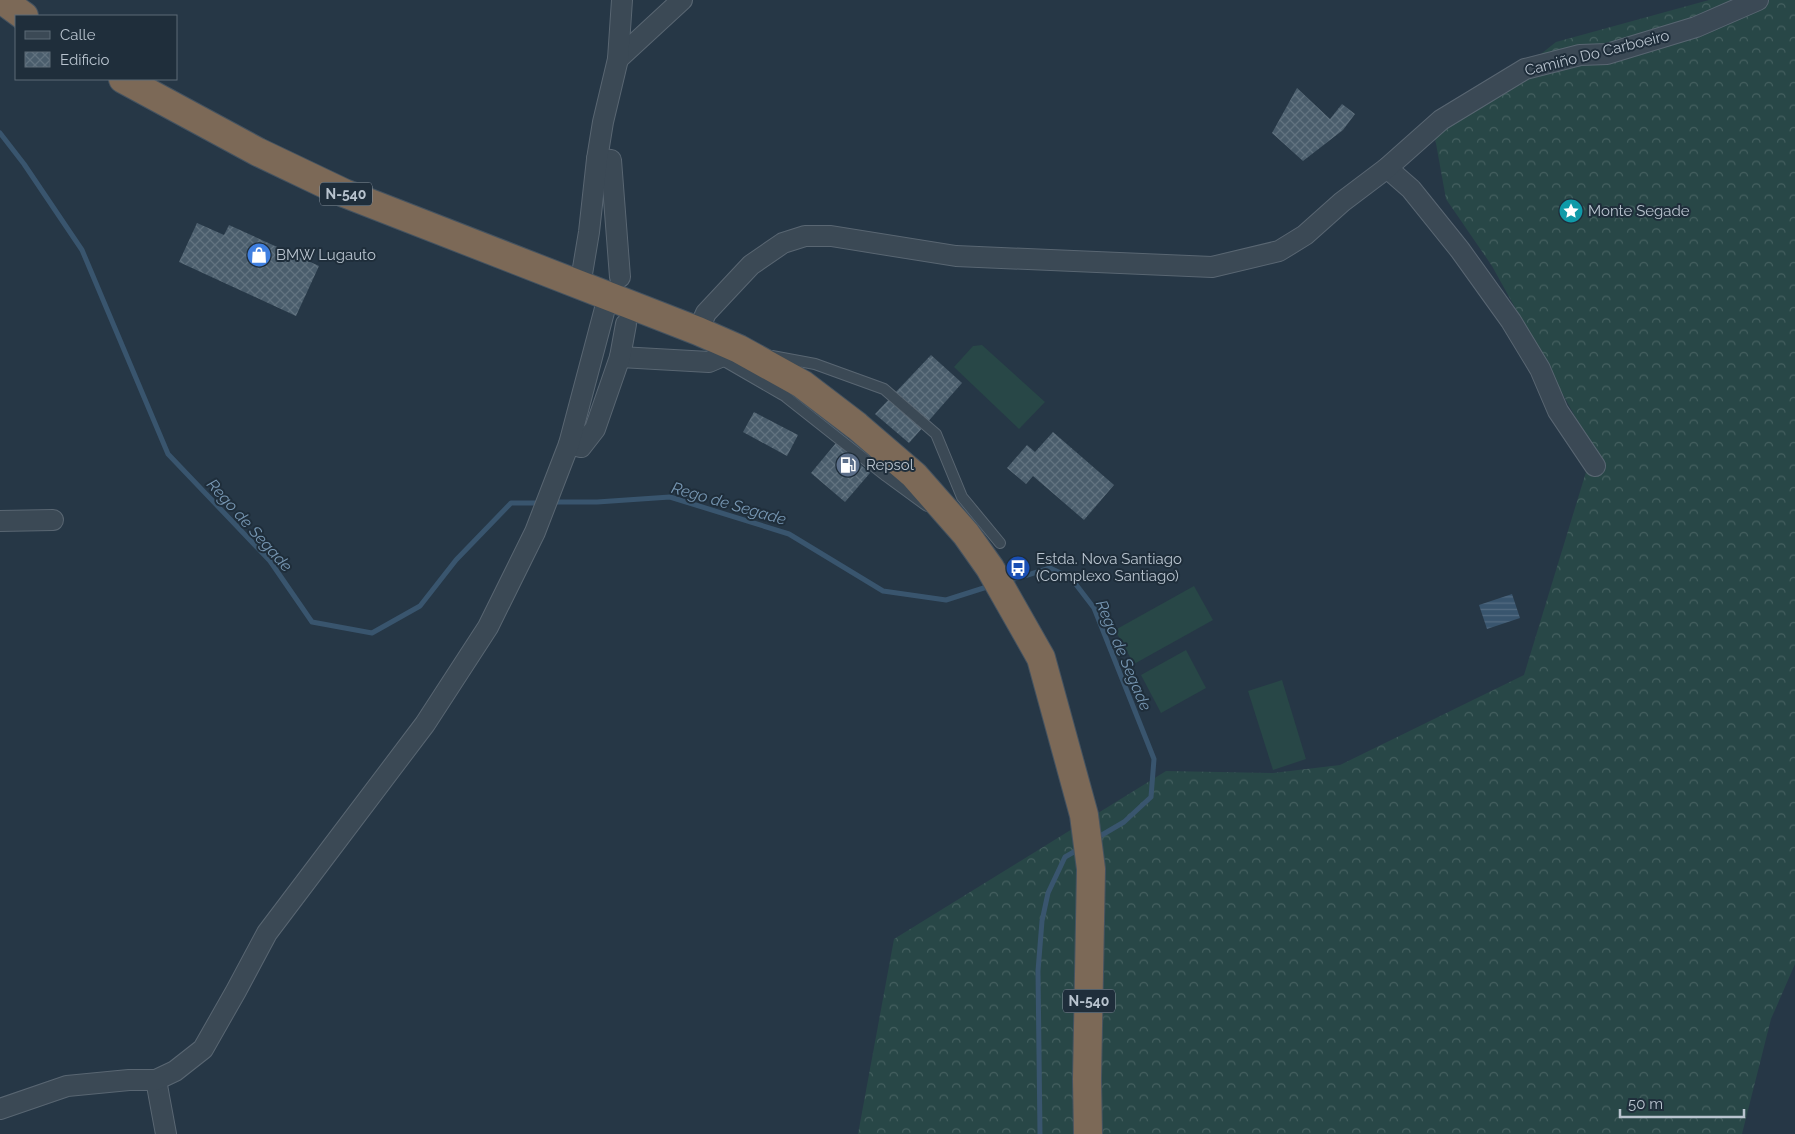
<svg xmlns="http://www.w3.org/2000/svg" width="1795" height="1134" viewBox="0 0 1795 1134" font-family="Raleway,sans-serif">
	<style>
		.forest { fill: url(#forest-crowns) }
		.garden { fill: #284747 }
		.water { fill: url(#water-rules) }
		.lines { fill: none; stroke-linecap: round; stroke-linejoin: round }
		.stream { stroke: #39556e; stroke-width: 5 }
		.building { fill: url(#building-cross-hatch) }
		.lane-casing { stroke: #596672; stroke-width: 12 }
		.street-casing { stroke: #596672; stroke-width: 22 }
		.highway-casing { stroke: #455360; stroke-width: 30 }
		.lane { stroke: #3b4955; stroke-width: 10 }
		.street { stroke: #3b4955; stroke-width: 20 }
		.highway { stroke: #7c6957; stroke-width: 28 }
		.labels { text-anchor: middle; stroke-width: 4; stroke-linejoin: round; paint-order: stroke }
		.shield { fill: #1f2e3b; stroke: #8a96a2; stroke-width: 1 }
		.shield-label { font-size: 14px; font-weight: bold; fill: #b8c3ce }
		.street-label { font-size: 15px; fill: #b8c3ce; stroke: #1f2e3b }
		.poi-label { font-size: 15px; fill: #b8c3ce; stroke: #1f2e3b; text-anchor: start }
		.water-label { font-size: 16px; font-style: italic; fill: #7797b3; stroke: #1f2e3b }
	</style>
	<defs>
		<pattern id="forest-crowns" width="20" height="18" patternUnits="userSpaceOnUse" patternTransform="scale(1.25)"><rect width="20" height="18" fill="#284747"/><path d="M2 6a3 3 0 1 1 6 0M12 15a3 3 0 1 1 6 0" fill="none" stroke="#456060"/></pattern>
		<pattern id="water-rules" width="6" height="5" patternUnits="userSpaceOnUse" patternTransform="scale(1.25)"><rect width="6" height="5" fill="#39556e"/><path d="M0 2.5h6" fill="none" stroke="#546c82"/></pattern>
		<pattern id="building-cross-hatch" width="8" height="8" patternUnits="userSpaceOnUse" patternTransform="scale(1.25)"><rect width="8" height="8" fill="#4a5d6c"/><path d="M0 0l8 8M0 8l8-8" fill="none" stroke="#627380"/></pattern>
	</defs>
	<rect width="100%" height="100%" fill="#263746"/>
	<polygon class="forest" points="1709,0 1795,0 1795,964 1771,1019 1742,1134 858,1134 894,939 1166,771 1273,773 1340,765 1524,675 1593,449 1492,266 1446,199 1435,138 1556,42"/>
	<g class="garden">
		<polygon points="982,345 1045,402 1019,429 954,367 973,346"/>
		<polygon points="1194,586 1213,620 1134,664 1115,630"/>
		<polygon points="1186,650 1206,688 1161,713 1141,675"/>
		<polygon points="1282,680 1306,759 1273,770 1248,691"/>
	</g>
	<polygon class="water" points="1512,594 1520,618 1487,629 1479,605"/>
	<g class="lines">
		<g class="stream">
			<polyline points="0,133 24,164 82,250 168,454 270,561 312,622 372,633 420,606 456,560 511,503 543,503"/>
			<polyline points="551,502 597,502 670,497 789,534 883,591 946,600 990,586"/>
			<polyline points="1008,581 1050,568 1071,578 1094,608 1154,759 1151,797 1124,822 1095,839"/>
			<polyline points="1040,1134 1038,971 1042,921 1048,893 1065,857 1079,849"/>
		</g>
	</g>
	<g class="building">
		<polygon points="1297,88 1330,119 1342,104 1355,114 1343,130 1303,161 1272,133"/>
		<polygon points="197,223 224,235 229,225 319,266 296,316 179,262"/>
		<polygon points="931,355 962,383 909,443 875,414"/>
		<polygon points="754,412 798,435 787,456 743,432"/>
		<polygon points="1053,432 1114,485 1084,520 1033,476 1026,484 1007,468 1027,445 1035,452"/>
		<polygon points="836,443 870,473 845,502 811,473"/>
	</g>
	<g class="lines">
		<defs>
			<g id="lane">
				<polyline points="772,356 815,364 884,389 936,434 962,497 1000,543"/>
				<polyline points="719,358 783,395"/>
				<polyline points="772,377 786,397 886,476 927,506"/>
			</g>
			<g id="street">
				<polyline points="618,59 682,0"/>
				<polyline points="597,159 611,160 620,277"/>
				<polyline points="1387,168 1411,189 1460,250 1511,321 1540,369 1558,411 1595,466"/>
				<polyline points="580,286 589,232 597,159 603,122 618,59 622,0"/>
				<polyline points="698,331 706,313 751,265 783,243 805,236 831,236 956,256 1212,267 1279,251 1305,235 1342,202 1387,168 1441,120 1525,69 1580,55 1607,54 1696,27 1758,0"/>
				<polyline points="620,357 709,362 739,349"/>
				<polyline points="569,444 581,447 595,429 620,357 626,324"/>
				<polyline points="0,521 53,520"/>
				<polyline points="156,1080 166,1134"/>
				<polyline points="0,1109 67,1086 129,1080 156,1080 175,1071 203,1049 236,991 267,933 425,724 488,627 535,532 569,444 608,297"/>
			</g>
			<g id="highway">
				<polyline points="2,0 24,16"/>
				<polyline points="123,79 258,152 344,193 698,331 739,349 802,384 857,426 914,475 966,534 990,568 1041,658 1084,815 1091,869 1087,1079 1088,1134"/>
			</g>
		</defs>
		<use href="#lane" class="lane-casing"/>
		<use href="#street" class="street-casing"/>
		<use href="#highway" class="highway-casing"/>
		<use href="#lane" class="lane"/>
		<use href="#street" class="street"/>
		<use href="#highway" class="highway"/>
	</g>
	<defs>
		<symbol id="sight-disc" viewBox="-11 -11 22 22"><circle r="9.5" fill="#0f9aa8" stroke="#1f2e3b"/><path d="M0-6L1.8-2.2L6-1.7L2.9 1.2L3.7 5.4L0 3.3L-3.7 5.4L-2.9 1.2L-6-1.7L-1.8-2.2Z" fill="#fff"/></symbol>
		<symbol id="shop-disc" viewBox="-11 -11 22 22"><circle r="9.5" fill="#3f7fe0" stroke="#1f2e3b"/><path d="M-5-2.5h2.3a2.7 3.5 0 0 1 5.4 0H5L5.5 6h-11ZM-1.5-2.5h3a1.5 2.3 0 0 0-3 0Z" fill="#fff"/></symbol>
		<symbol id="fuel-disc" viewBox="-11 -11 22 22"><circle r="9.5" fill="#5c6f8a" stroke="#1f2e3b"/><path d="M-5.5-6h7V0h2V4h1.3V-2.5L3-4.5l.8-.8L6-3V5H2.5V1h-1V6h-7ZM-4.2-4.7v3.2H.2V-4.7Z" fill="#fff"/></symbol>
		<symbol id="bus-disc" viewBox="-11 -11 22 22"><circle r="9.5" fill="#1a4fb4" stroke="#1f2e3b"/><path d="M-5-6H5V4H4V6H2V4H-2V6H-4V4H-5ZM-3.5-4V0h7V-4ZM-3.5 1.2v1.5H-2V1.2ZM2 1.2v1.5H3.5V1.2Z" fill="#fff"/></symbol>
	</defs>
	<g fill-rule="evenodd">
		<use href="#sight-disc" x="1557" y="197" width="28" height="28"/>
		<use href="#shop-disc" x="245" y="241" width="28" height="28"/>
		<use href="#fuel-disc" x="834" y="451" width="28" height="28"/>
		<use href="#bus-disc" x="1004" y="554" width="28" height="28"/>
	</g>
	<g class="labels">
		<g class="shield">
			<rect x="320" y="182.5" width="52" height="23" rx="4"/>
			<rect x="1063" y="989.5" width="52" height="23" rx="4"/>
		</g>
		<g class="shield-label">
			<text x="346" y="199">N-540</text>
			<text x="1089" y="1006">N-540</text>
		</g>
		<g class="street-label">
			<text transform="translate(1597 53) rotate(-14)" y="5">Camiño Do Carboeiro</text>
		</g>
		<g class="poi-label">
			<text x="1588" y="216">Monte Segade</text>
			<text x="276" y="260">BMW Lugauto</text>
			<text x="866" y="470">Repsol</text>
			<text x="1036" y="564">Estda. Nova Santiago<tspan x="1036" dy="17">(Complexo Santiago)</tspan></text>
		</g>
		<g class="water-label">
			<text transform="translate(729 503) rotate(16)" y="6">Rego de Segade</text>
			<text transform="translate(250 525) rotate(48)" y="6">Rego de Segade</text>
			<text transform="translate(1124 655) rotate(67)" y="6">Rego de Segade</text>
		</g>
	</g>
	<rect x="15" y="15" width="162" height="65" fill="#1f2e3b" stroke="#5c6a76"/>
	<rect x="25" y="31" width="25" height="8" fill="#3b4955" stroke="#5c6a76"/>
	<text x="60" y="40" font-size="15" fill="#b8c3ce">Calle</text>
	<rect x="25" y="52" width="25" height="15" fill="url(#building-cross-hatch)" stroke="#5c6a76"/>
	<text x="60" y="65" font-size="15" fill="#b8c3ce">Edificio</text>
	<path d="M1620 1109v8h124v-8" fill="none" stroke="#b8c3ce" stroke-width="2.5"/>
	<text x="1628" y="1109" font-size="15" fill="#b8c3ce" stroke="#1f2e3b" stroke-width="4" paint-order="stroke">50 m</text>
</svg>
